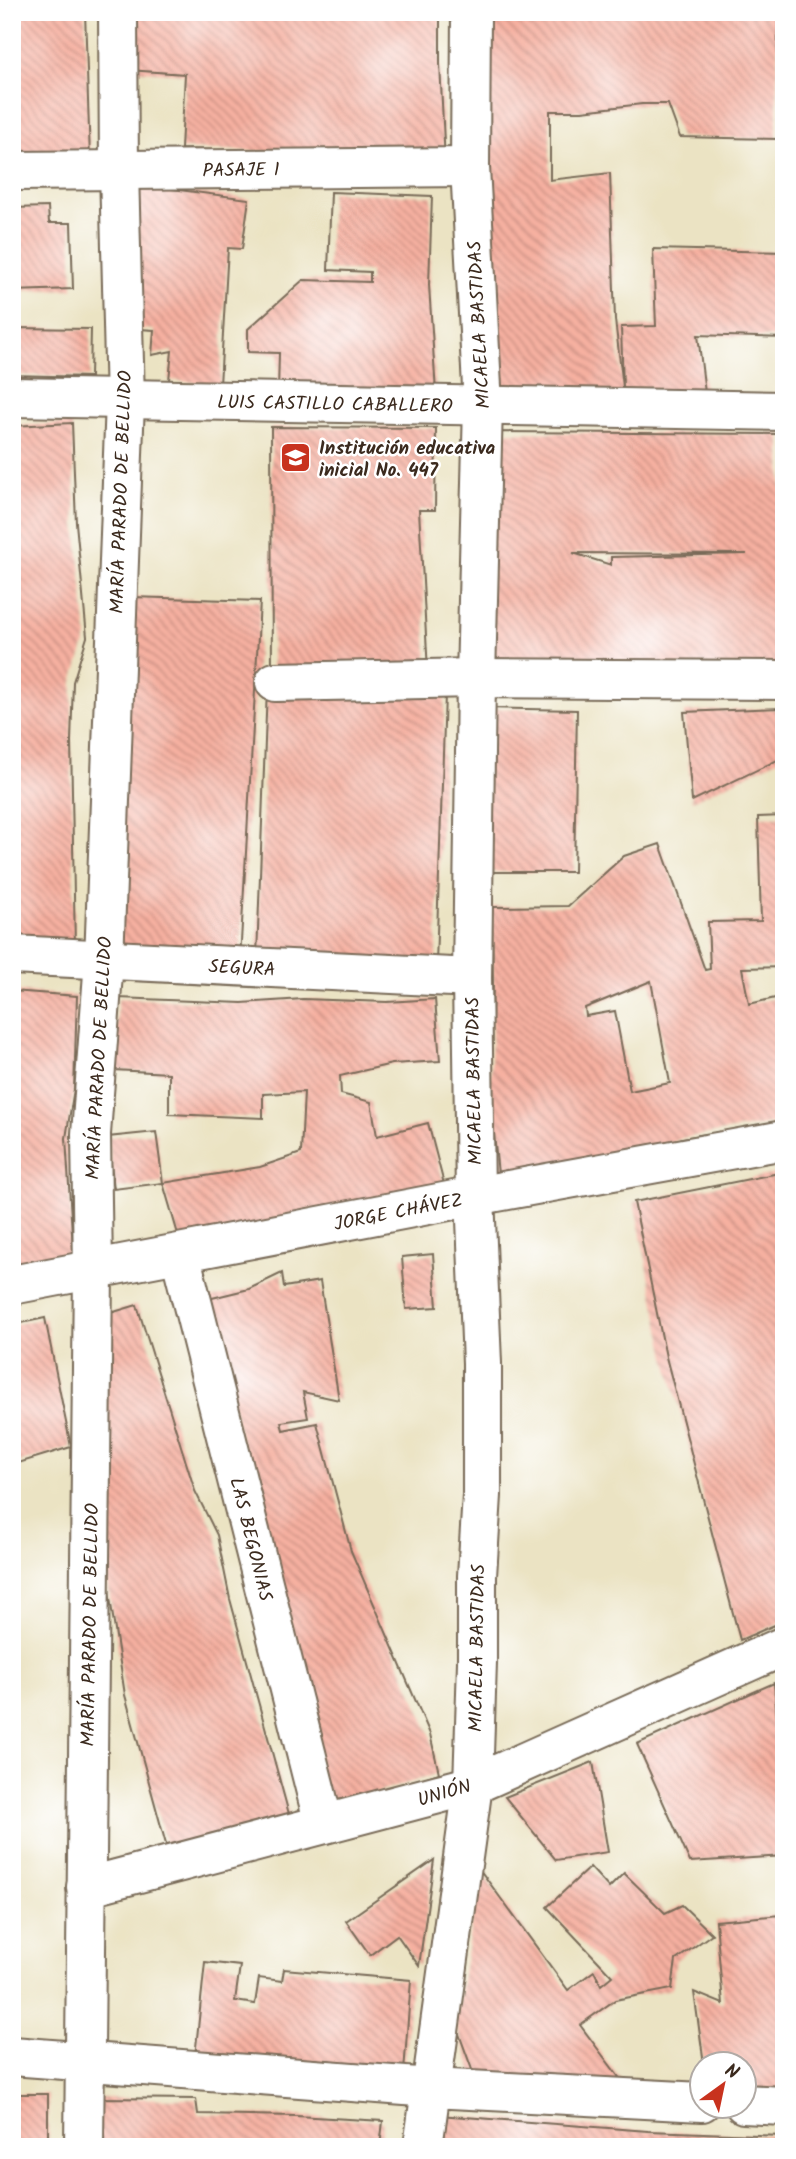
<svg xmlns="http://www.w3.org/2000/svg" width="796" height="2159" viewBox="0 0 796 2159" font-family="Kalam,sans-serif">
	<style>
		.building { fill: url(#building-back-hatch); fill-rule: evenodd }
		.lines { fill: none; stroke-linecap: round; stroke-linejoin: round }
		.minor-casing { stroke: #796b58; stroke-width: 42 }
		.minor { stroke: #fff; stroke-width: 38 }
		.labels { text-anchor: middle; stroke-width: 5; stroke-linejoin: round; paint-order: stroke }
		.street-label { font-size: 19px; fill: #3b2a1e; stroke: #fff }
		.poi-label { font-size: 19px; font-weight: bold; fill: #3b2a1e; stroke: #fff; text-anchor: start }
	</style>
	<defs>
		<pattern id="building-back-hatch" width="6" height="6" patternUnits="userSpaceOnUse" patternTransform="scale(1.75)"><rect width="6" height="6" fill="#f6b0a0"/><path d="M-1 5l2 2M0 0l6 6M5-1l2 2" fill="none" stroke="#c88f82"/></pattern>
	</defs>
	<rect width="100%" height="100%" fill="#fff"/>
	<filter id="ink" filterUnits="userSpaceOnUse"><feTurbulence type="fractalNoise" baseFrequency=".0143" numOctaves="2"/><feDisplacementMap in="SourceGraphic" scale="14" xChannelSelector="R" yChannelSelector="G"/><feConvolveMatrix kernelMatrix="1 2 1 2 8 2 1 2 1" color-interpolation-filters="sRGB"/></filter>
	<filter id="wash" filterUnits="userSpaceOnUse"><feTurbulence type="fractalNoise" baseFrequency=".00686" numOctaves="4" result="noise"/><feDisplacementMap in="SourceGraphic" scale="28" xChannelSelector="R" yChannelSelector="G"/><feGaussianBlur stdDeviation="1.57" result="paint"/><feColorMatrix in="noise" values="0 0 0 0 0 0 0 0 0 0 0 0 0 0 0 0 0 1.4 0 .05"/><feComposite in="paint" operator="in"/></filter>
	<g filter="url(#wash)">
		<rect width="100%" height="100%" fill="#ebe3c3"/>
		<g id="blocks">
			<g class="building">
				<polygon points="12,12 85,12 90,159 12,160"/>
				<polygon points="132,12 440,12 440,64 445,162 254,151 181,149 185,74 128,70"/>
				<polygon points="480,12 778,12 777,139 680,137 668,104 642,104 582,111 550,111 550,180 610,173 615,320 623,387 621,327 656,326 653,249 784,252 784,338 698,335 705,393 484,398"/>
				<polygon points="125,183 249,199 242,249 228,248 220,385 169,380 172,351 152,355 154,330 125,328"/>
				<polygon points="331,192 432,196 429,285 436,393 278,392 279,353 248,352 248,329 303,280 370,282 370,272 328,270"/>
				<polygon points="48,207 49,223 71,223 73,289 12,291 12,208"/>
				<polygon points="12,328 91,329 90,377 12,375"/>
				<polygon points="72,423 76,523 87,637 73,682 71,741 75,947 12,947 12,426"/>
				<polygon points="271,427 436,428 435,510 419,510 428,671 272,677"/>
				<path d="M488,432L781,434L784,667L487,666ZM573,553L747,554L611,557V565Z"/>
				<polygon points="131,597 260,601 240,960 112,951"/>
				<polygon points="267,687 445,694 436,964 257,957"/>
				<polygon points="482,708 577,710 574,872 481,872"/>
				<polygon points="781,708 784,757 692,801 684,712"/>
				<path d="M784,816V967L742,968L749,1004L784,996V1122L682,1138L643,1158L498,1174L490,1093L493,984L492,907L568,906L624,856L660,844L705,970L710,969L708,922L761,921L758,817ZM651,981L670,1083L630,1091L615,1011L586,1016L585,1008Z"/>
				<polygon points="12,991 77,996 74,1089 66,1138 74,1265 12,1268"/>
				<polygon points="118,998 242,1003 303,999 387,1002 435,999 440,1061 392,1064 340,1076 341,1094 371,1102 377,1136 428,1123 444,1184 182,1248 163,1183 260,1167 301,1153 304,1092 263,1094 263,1118 169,1114 169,1073 114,1070"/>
				<polygon points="156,1132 163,1183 114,1189 108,1137"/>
				<polygon points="784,1172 784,1621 740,1640 666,1357 634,1202"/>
				<polygon points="433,1254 437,1307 406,1309 402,1257"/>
				<polygon points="282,1273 284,1287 320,1281 339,1400 303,1392 308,1418 281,1422 283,1430 317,1423 351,1551 430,1734 439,1773 365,1797 326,1803 208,1299 249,1289"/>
				<polygon points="137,1305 195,1491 217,1535 230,1599 292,1825 170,1859 125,1695 104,1559 107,1314"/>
				<polygon points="45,1318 71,1447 12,1465 12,1325"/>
				<polygon points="774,1683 784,1805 784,1856 690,1862 637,1744"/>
				<polygon points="593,1762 608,1852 556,1860 505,1797"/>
				<polygon points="434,1860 419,1966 397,1935 370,1955 346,1921"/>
				<polygon points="590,1867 609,1888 624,1873 665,1913 682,1905 712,1934 676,1960 672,1989 615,2000 580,2025 627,2088 478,2086 455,2023 480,1870 568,1990 594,1971 601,1985 612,1976 547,1907"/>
				<polygon points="780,1915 784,1953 784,2095 744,2086 744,2064 704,2064 694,1992 723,2004 716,1921"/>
				<polygon points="205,1962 240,1966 235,2001 255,2004 259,1978 282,1981 284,1969 411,1980 404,2072 195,2057"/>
				<rect x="12" y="2094" width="36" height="53"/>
				<polygon points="98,2098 196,2099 198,2114 296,2116 383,2121 380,2147 98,2147"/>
				<polygon points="438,2115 648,2131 784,2136 784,2147 436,2147"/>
			</g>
		</g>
	</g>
	<g filter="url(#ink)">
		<use href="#blocks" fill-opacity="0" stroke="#796b58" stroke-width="2"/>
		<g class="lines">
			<defs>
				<g id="minor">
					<polyline points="12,171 470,167"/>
					<polyline points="12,397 784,411"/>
					<polyline points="275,682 476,678 784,680"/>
					<polyline points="12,955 472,978"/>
					<polyline points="180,1254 324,1824"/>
					<polyline points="12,1285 475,1196 784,1140"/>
					<polyline points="86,1887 473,1785 784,1646"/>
					<polyline points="12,2056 431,2088 702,2102"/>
					<polyline points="744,2104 784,2106"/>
					<polyline points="84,2147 93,1270 91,1134 104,960 125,401 119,170 118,12"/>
					<polyline points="423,2147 473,1785 477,1662 477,1576 482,1495 482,1363 475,1196 472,978 476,678 483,405 470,167 471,12"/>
				</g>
			</defs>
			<use href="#minor" class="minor-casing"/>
			<use href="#minor" class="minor"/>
		</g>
	</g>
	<defs>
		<symbol id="school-square" viewBox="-11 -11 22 22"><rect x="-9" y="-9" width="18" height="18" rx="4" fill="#c8321e" stroke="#fff"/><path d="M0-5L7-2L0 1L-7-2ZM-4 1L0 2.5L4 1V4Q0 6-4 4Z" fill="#fff"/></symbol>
	</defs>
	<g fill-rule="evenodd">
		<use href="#school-square" x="278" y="440" width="35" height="35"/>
	</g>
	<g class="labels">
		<g class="street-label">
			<text transform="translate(241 169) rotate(-1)" y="7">PASAJE 1</text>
			<text transform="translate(478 325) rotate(-93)" y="7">MICAELA BASTIDAS</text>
			<text transform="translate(335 403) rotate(1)" y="7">LUIS CASTILLO CABALLERO</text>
			<text transform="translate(120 492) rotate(-88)" y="7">MARÍA PARADO DE BELLIDO</text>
			<text transform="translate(242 967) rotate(3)" y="7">SEGURA</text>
			<text transform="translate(98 1058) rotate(-87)" y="7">MARÍA PARADO DE BELLIDO</text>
			<text transform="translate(473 1081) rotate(-91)" y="7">MICAELA BASTIDAS</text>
			<text transform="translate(398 1211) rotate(-11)" y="7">JORGE CHÁVEZ</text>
			<text transform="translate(252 1539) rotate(76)" y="7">LAS BEGONIAS</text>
			<text transform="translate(89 1625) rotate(-89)" y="7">MARÍA PARADO DE BELLIDO</text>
			<text transform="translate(476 1648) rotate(-89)" y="7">MICAELA BASTIDAS</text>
			<text transform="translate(444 1792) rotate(-16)" y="7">UNIÓN</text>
		</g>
		<g class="poi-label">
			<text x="319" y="454">Institución educativa<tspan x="319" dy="22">inicial No. 447</tspan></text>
		</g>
	</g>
	<rect width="796" height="2159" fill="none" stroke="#fff" stroke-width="42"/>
	<g transform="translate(723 2085) rotate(33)"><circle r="33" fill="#ffffff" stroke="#b1aaa5" stroke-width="2"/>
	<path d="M0-5L12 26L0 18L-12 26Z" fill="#c8321e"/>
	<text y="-10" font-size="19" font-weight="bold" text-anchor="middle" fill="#3b2a1e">N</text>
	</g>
</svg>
